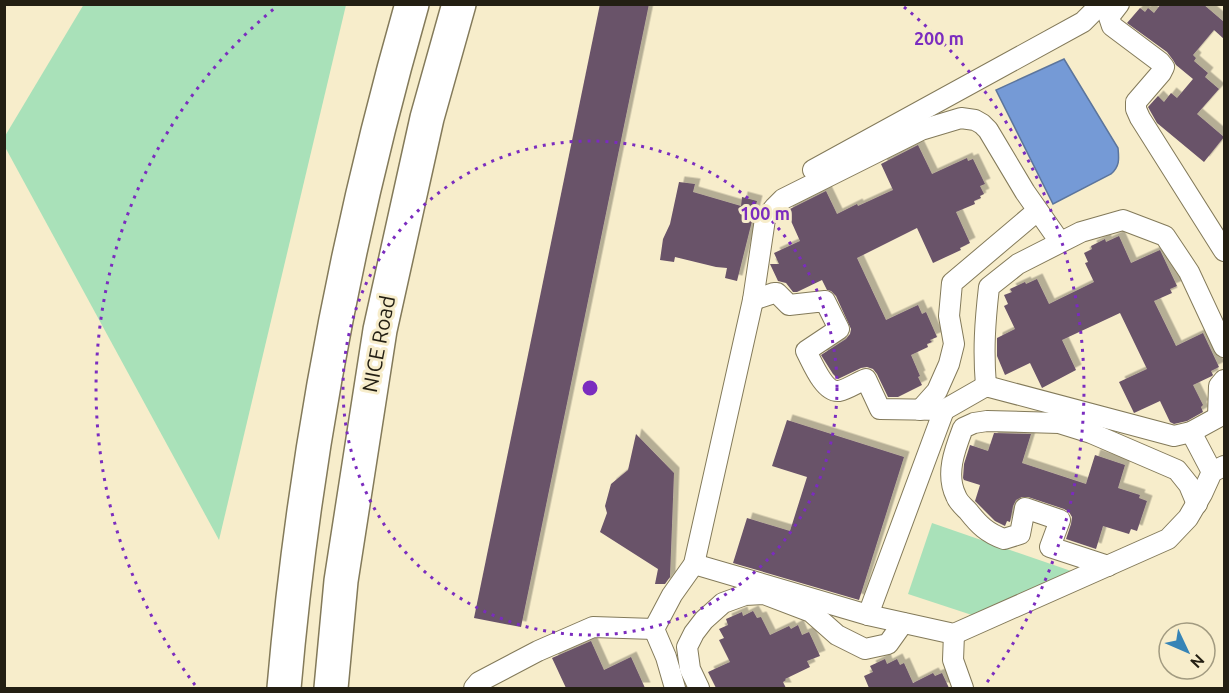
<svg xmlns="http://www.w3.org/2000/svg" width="1229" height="693" viewBox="0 0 1229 693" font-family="Ubuntu,sans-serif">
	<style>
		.green { fill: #a9e1b9 }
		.water { fill: #759ad6; stroke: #5c759c; stroke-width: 1.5 }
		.building { fill: #695269; filter: url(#shadow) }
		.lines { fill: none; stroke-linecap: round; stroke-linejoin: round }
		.minor-casing { stroke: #837a5a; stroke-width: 22 }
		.motorway-casing { stroke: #837a5a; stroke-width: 36 }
		.minor { stroke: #fff; stroke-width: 20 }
		.motorway { stroke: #fff; stroke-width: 33 }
		.ring { fill: none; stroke: #7b2cbf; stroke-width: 3; stroke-dasharray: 3 6 }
		.labels { text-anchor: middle; stroke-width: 6; stroke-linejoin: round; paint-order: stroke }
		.street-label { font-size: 21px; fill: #231f13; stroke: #f7edcb }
		.centre { fill: #7b2cbf; stroke: #f7edcb; stroke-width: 3 }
		.ring-label { font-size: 18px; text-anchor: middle; font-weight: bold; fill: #7b2cbf; stroke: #f7edcb; stroke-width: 6; stroke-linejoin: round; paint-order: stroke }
	</style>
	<defs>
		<filter id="shadow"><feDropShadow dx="5.5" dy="-5.5" stdDeviation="0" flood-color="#0004"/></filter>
	</defs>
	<rect width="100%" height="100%" fill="#f7edcb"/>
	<g class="green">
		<polygon points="84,4 346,5 219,540 5,147 5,136"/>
		<polygon points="932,523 1074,572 981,618 908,594"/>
	</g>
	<path class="water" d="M1064,59L1118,148C1119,159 1120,166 1111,174L1053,204L996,90Z"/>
	<g class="building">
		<polygon points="600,4 649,4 521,627 474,618"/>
		<polygon points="1161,4 1203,4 1224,22 1224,39 1214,30 1193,55 1196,58 1194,61 1208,73 1205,77 1219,89 1197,114 1224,137 1204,162 1157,123 1148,107 1158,96 1164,102 1171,93 1177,98 1193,79 1176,65 1173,60 1167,52 1127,23 1140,8 1145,12 1148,8 1154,13"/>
		<polygon points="918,145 932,174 967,158 968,161 973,159 985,184 980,186 984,194 980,196 981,198 974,201 975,204 956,212 970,243 960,248 961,250 933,263 917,228 857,258 886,320 918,305 922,314 926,312 937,337 930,340 932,342 927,344 928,347 911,355 920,376 918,377 922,385 898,397 888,397 877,374 873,369 867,367 861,368 838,379 833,374 826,363 821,355 846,339 850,334 851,329 836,296 831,291 827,290 822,280 797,292 793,292 786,283 778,281 770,264 779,264 774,253 800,241 787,212 790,209 826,191 837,214 857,204 858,206 893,190 881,164"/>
		<polygon points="679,182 695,184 693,192 741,206 742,197 757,201 737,281 725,278 727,268 716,267 675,257 674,262 660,260 663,239 670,224"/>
		<polygon points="1119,236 1131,263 1160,250 1177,286 1170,289 1172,293 1154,301 1176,346 1203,333 1219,367 1211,371 1213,375 1212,376 1193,385 1203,405 1201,407 1203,412 1187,421 1174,424 1170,422 1160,401 1134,413 1119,382 1147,369 1120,313 1062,340 1076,370 1042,388 1030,363 1005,375 997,356 997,338 1015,329 1004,306 1008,304 1004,295 1012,292 1010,289 1025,282 1026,284 1037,279 1049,304 1094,282 1085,263 1088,262 1084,253 1092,249 1091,246 1105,239 1106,242"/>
		<polygon points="787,420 904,457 859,600 733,563 747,518 790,531 807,477 772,466"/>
		<polygon points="994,433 1031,434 1022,463 1086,484 1095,455 1125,465 1118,488 1140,495 1139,498 1147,501 1137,531 1131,529 1129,534 1103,526 1096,549 1066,539 1071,524 1072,517 1069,512 1064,509 1028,497 1022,497 1016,500 1013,506 1010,522 1007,521 1005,526 995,521 975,501 980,485 964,480 963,478 964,464 970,445 988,451"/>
		<polygon points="636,434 674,473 670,577 665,584 655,584 658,569 600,532 607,513 605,506 611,484 628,470"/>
		<polygon points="753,611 757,618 761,617 770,635 789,626 791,629 798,625 802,635 809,632 820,656 807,661 810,667 785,679 786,680 783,682 786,688 716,688 708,672 730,662 719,640 724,638 719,629 728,625 726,619 742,612 743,616"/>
		<polygon points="591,641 604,670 631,657 645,688 566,688 552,658"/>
		<polygon points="885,659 887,664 897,659 900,665 904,663 913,683 933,673 935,676 942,673 949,688 869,688 864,676 873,672 870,666"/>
	</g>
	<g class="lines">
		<defs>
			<g id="minor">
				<polyline points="1119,4 1109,17 1112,26 1160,62 1164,67 1161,73 1136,102 1136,109 1140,118 1224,251"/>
				<polyline points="813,170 1083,22 1101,4"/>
				<path d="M753,300L774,293H777L789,305L825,301L839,329L806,351C812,362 824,393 839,391C848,389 858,382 866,379L880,409L944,410L986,386L1174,436L1191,432L1224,414"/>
				<path d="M986,386C983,350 985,322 989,287L1018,264L1081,232L1123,220L1165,236L1189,272L1224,347"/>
				<polyline points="920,410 937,391 949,364 954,344 949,316 952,283 1037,211"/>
				<polyline points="1218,417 1219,386 1224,380"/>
				<polyline points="1191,432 1212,472"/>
				<polyline points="694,564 868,615 954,634 1168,539 1188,518 1202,494 1212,472 1224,466"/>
				<path d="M1108,566L1050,547L1060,520L1025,508L1020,534L1004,539C987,533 979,525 968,511C964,507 958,502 956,496C945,474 955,449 963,428L974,423L987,421L1059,423L1091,433L1177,470L1189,485L1197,504"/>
				<polyline points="868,615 944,410"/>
				<polyline points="954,634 953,660 963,688"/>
				<polyline points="474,688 479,682 538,651 593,627 654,629"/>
				<polyline points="675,688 666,657 654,629 672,595 694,564 753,300 765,219 775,207 783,199 921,130 961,118 975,120 982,124 988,130 1025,192 1060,242"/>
				<polyline points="699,688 690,669 687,647 694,633 704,620 723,603 745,595 764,594 811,612 837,635 865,649 888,644 903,623"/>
			</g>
			<g id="motorway">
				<path d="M284,688C304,457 348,228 412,4"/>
				<polyline points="331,688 341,581 380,330 427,118 459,4"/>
			</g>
		</defs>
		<use href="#minor" class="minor-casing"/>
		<use href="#motorway" class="motorway-casing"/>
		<use href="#minor" class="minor"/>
		<use href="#motorway" class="motorway"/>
	</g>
	<g class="ring">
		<circle cx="590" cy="388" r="247"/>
		<path d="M195 685A494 494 0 0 1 276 7M904 7A494 494 0 0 1 985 685"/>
	</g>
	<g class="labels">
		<g class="street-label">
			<text transform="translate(379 344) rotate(-79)" y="7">NICE Road</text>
		</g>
	</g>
	<circle cx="590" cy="388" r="9" class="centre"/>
	<g class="ring-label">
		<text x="939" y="45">200 m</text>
		<text x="765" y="220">100 m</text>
	</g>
	<rect width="1229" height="693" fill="none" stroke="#231f13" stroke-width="12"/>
	<g transform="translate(1187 651) rotate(134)"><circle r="28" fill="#f7edcb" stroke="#a29b81" stroke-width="1.5"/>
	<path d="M0-4.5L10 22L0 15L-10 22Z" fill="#3684b6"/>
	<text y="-9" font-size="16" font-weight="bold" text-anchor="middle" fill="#231f13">N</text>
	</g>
</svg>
